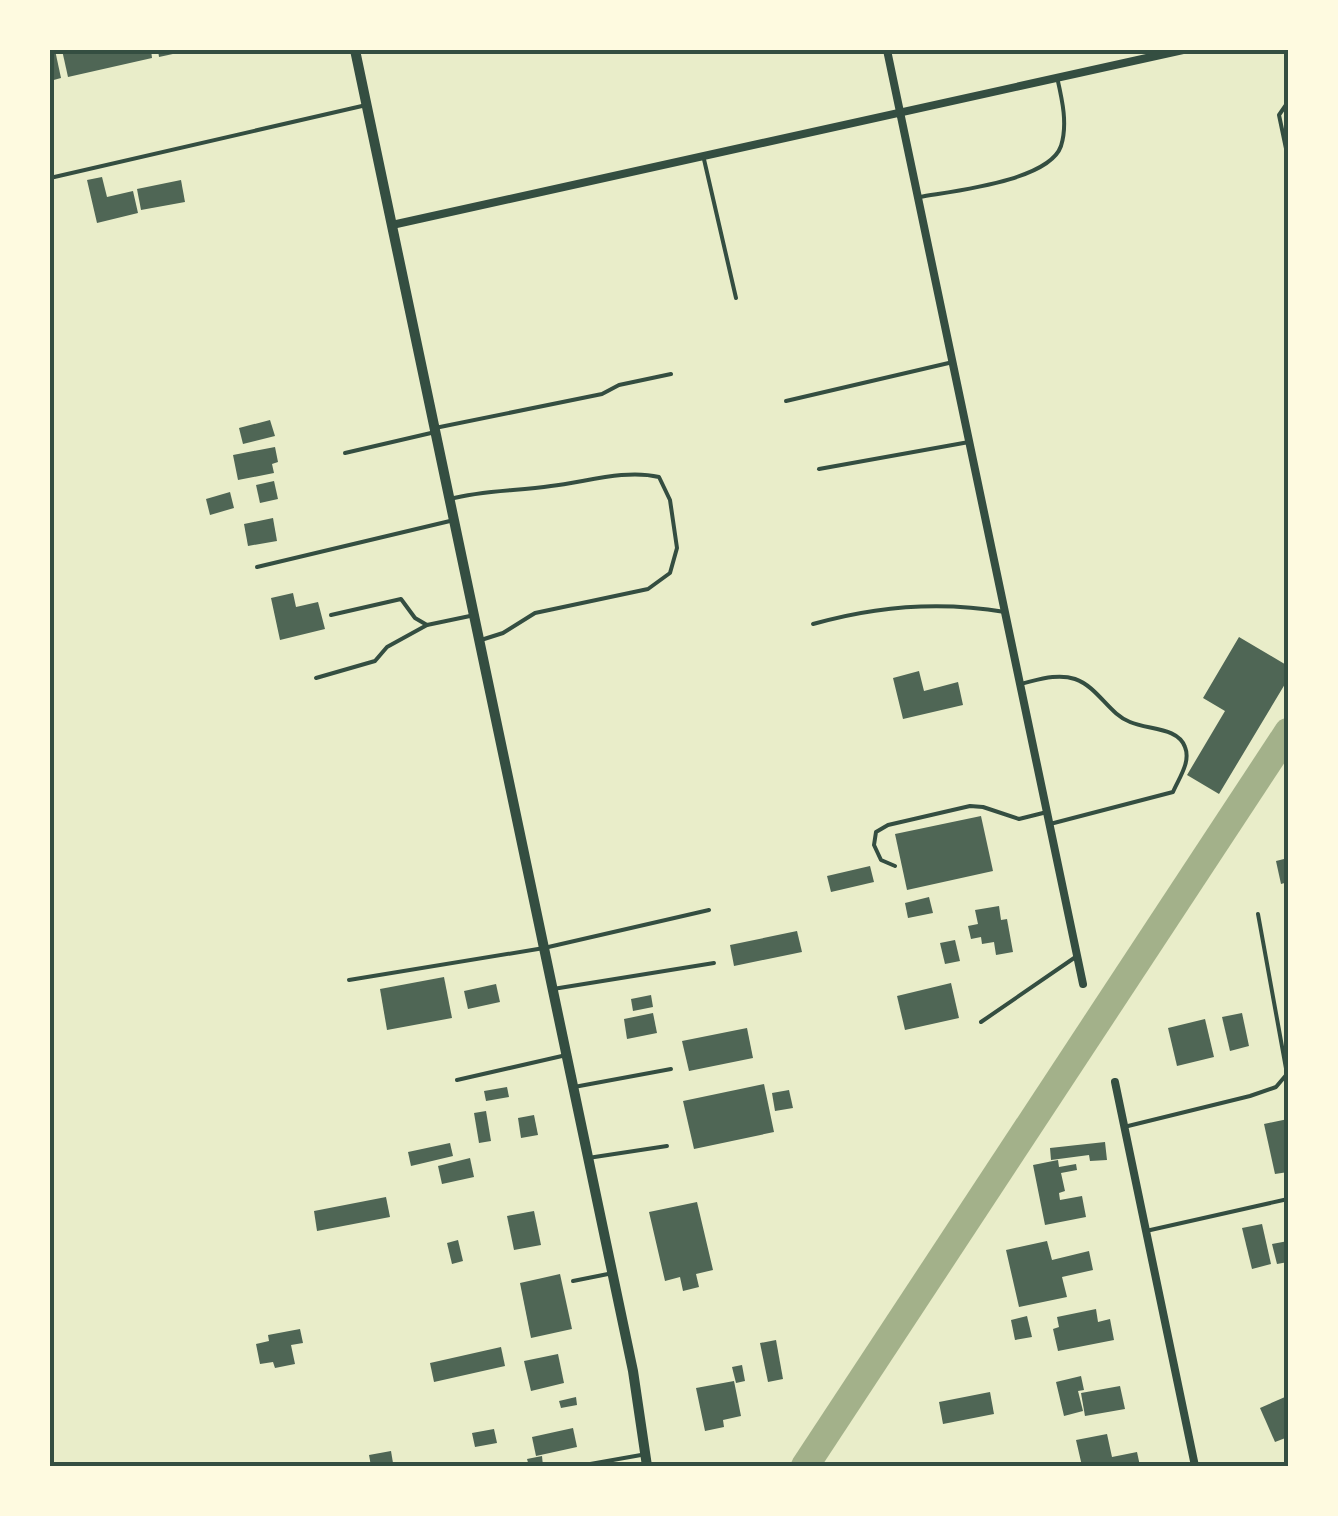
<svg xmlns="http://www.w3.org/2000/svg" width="1338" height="1516" viewBox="0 0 1338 1516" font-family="'Exo 2',sans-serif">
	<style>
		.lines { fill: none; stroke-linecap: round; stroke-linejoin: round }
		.river { stroke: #a3b18a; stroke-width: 28 }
		.building { fill: #4f6655 }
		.service { stroke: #344e41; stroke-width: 4 }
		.minor { stroke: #344e41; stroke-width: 8 }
		.tertiary { stroke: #344e41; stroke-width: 10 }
		.neatline { fill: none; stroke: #344e41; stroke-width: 4 }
	</style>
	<rect width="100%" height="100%" fill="#e9edc9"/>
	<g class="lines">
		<polyline class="river" points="805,1466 1288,732"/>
	</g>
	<g class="building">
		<polygon points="50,50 55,50 61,78 50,81"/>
		<polygon points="62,50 151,50 152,58 68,77"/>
		<polygon points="158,50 182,50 182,52 159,57"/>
		<polygon points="102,177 107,197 133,191 138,213 97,223 87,180"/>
		<polygon points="181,180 185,202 141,210 137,189"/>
		<polygon points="270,420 275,436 243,444 239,428"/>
		<polygon points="275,447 278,462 272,464 274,473 238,480 233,455"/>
		<polygon points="274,481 278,499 260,503 256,485"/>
		<polygon points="230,492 234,508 210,515 206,499"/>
		<polygon points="273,518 277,541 248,546 244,524"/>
		<polygon points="293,593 296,607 318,602 325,629 280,640 271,598"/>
		<polygon points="1239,637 1288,666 1288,679 1219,794 1187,775 1225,711 1203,698"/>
		<polygon points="919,671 924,691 958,682 963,705 903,719 893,678"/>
		<polygon points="981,816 993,871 907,890 895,834"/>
		<polygon points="1288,858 1288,882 1281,884 1276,861"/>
		<polygon points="870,866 874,882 831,892 827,876"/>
		<polygon points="929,897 933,913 908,918 905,903"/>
		<polygon points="999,906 1001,920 1007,919 1013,952 996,955 994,942 982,944 981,937 971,939 968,926 978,924 975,910"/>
		<polygon points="797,931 802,952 734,966 730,945"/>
		<polygon points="955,940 960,961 945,964 940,943"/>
		<polygon points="444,977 452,1018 387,1030 380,989"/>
		<polygon points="951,983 959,1018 905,1030 897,996"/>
		<polygon points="496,984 500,1002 468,1009 464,991"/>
		<polygon points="651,995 653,1007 633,1011 631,999"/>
		<polygon points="653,1013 657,1033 627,1039 624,1019"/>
		<polygon points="1242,1013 1249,1046 1230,1051 1222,1017"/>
		<polygon points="1205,1019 1214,1057 1177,1066 1168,1028"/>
		<polygon points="747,1028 753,1058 689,1071 682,1041"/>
		<polygon points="764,1084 774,1132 694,1149 683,1101"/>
		<polygon points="507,1087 509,1097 486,1101 484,1091"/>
		<polygon points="789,1090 793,1108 775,1111 772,1093"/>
		<polygon points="486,1111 491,1141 479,1143 474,1113"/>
		<polygon points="534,1115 538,1135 521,1138 518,1118"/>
		<polygon points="1288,1119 1288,1172 1275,1174 1264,1124"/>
		<polygon points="1105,1142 1107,1160 1090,1161 1089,1155 1051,1160 1050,1148"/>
		<polygon points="450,1143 453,1156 411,1166 408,1152"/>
		<polygon points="470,1158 474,1177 442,1184 438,1166"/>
		<polygon points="1058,1160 1059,1167 1076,1164 1077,1170 1061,1173 1065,1191 1059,1193 1060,1200 1082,1196 1086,1217 1045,1225 1033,1165"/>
		<polygon points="386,1197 390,1217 317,1231 314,1211"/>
		<polygon points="697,1202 713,1270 696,1274 699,1287 683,1291 680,1277 665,1281 649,1212"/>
		<polygon points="534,1211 541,1245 514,1250 507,1216"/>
		<polygon points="1262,1224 1271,1264 1252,1269 1242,1228"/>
		<polygon points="458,1240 463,1261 452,1264 447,1243"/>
		<polygon points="1047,1241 1052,1260 1089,1251 1093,1270 1062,1277 1067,1297 1019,1307 1006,1250"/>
		<polygon points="1288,1241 1288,1262 1277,1264 1272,1244"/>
		<polygon points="560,1274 572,1329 531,1338 520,1283"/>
		<polygon points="1096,1309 1098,1322 1110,1319 1114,1340 1058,1351 1053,1329 1059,1327 1057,1317"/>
		<polygon points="1027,1316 1032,1337 1015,1340 1011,1320"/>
		<polygon points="300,1329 303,1343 291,1345 295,1364 275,1368 273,1362 260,1364 256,1344 269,1341 268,1335"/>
		<polygon points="776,1340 783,1379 768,1382 760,1343"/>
		<polygon points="501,1347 505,1366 434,1382 430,1363"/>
		<polygon points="558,1354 564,1383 531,1391 524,1361"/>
		<polygon points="742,1365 745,1381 736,1383 732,1367"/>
		<polygon points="1081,1376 1084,1390 1078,1391 1083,1411 1064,1416 1056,1382"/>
		<polygon points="734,1381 741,1416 723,1420 724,1427 705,1431 696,1388"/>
		<polygon points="1120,1386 1125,1409 1085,1416 1081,1393"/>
		<polygon points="990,1392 994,1414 943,1424 939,1402"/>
		<polygon points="576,1397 577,1405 561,1408 559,1401"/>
		<polygon points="1285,1397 1288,1404 1288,1437 1275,1442 1260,1408"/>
		<polygon points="573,1428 577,1447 536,1456 532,1437"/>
		<polygon points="494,1429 497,1443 475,1447 472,1433"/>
		<polygon points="1107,1434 1112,1457 1137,1452 1140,1466 1082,1466 1076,1440"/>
		<polygon points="391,1451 393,1463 371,1466 369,1455"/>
		<polygon points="542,1456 543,1466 529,1466 527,1459"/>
	</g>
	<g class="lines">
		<g class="service">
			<polyline points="1288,102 1279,115 1288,158"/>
			<polyline points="703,155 736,298"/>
			<polyline points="50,178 362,106"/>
			<path d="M920,197C953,191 1049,181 1061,146C1068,124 1062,99 1057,77"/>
			<polyline points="786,401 953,362"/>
			<polyline points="435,428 602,394 619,385 671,374"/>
			<polyline points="345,453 431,433"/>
			<polyline points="819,469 969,442"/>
			<path d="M450,499C483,490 517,491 551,486C586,482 625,469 659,477L670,500L677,548L670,573L648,589L535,613L503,633L481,640"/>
			<polyline points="257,567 450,521"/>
			<polyline points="331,615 401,599 415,618 427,625 470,616"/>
			<path d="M813,624C876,606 941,601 1005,612"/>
			<polyline points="316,678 375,661 387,647 427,625"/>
			<path d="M1020,684C1038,680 1057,673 1075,679C1098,687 1109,714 1130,722C1148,730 1178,727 1185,747C1191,762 1179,778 1173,792L1050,824"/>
			<polyline points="895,866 881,860 874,845 876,832 888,825 970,806 983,807 1019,819 1047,812"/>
			<polyline points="349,980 544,948 709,910"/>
			<polyline points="553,989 714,963"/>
			<polyline points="981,1022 1077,956"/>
			<polyline points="457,1080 562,1056"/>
			<polyline points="574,1087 671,1069"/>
			<polyline points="1124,1127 1250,1096 1276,1087 1287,1074 1258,914"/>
			<polyline points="588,1158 667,1146"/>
			<polyline points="1146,1231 1288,1199"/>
			<polyline points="573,1281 608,1274"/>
			<polyline points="579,1466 641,1455"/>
		</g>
		<g class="minor">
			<polyline points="887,50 1083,984"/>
			<polyline points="392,225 1183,50"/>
			<polyline points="1115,1082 1195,1466"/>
		</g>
		<polyline class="tertiary" points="355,50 633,1371 647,1466"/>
	</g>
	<rect width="1338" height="1516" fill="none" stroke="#fefae0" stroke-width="105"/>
	<rect x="52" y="52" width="1234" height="1412" class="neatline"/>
</svg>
